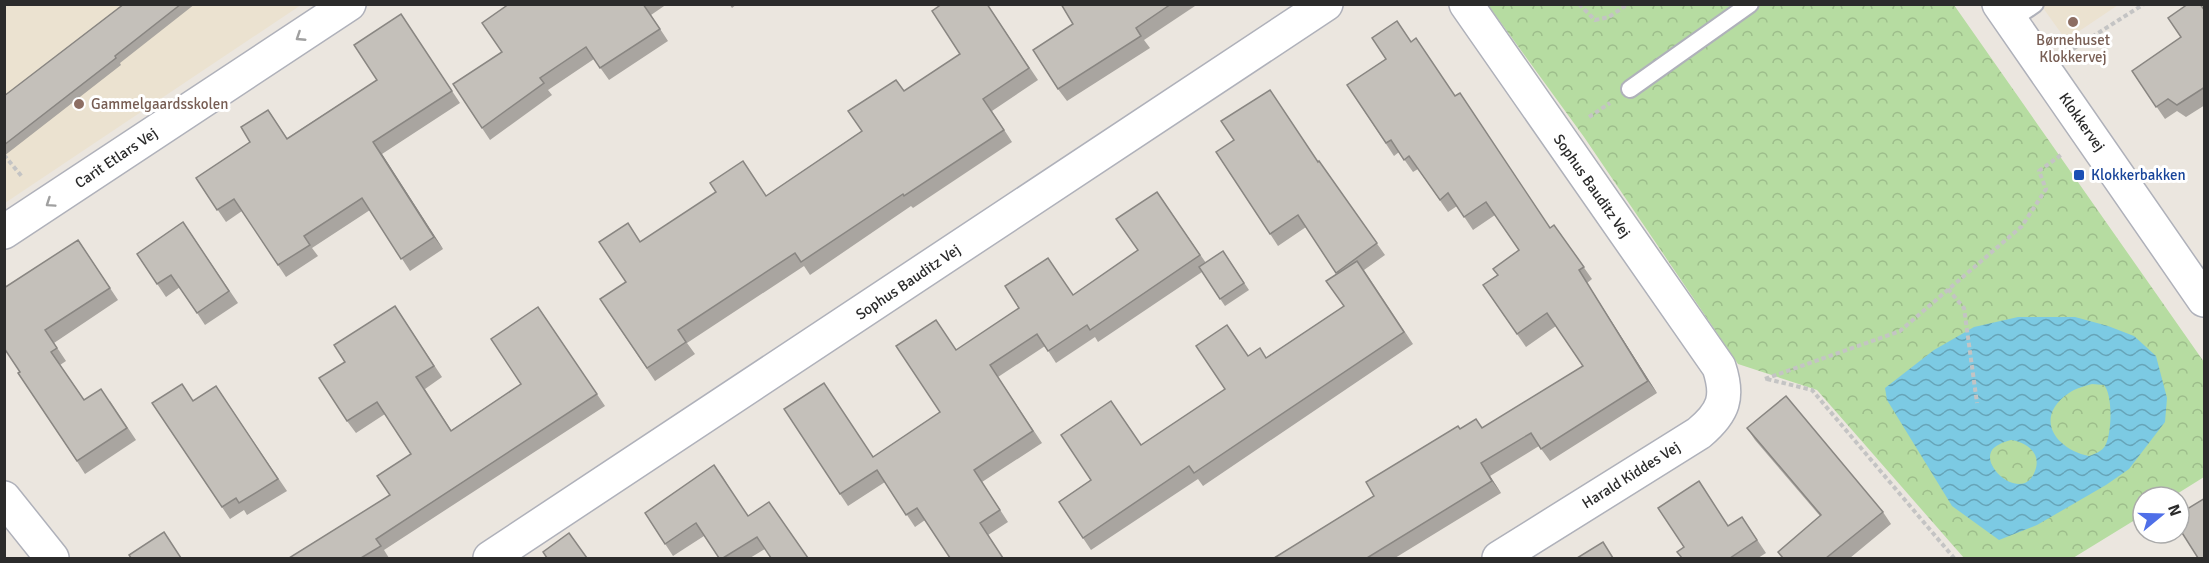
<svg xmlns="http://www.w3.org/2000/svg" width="2209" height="563" viewBox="0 0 2209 563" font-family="Signika,sans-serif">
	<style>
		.education { fill: #ebe2d0 }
		.forest { fill: url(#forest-crowns) }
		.water { fill: url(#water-waves); fill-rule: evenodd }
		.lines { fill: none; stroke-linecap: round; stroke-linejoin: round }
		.service-casing { stroke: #afb1ba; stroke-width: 20 }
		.minor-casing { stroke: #afb1ba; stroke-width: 36 }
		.path { stroke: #c4c4c4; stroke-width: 4; stroke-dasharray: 4.5 3; stroke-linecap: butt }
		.service { stroke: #fff; stroke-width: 16 }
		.minor { stroke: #fff; stroke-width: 33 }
		.wall { fill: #a9a5a0 }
		.shaded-wall { fill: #898682 }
		.building { fill: #c4c0ba; stroke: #898682; stroke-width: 1.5 }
		.oneway { stroke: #a0a0a0 }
		.education-dot { fill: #8d6e63; stroke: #fff; stroke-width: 2 }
		.transit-dot { fill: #1a4fb4; stroke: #fff; stroke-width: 2 }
		.labels { text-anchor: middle; stroke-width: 6; stroke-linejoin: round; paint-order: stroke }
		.education-label { font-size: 15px; fill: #785e54; stroke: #fff }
		.street-label { font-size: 15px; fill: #2b2b2b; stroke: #fff }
		.transit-label { font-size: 15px; fill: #164399; stroke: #fff; text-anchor: start }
	</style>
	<defs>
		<pattern id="forest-crowns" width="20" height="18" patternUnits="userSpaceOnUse" patternTransform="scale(1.5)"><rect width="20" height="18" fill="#b6dca1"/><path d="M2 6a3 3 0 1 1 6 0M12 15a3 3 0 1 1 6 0" fill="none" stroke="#9dbd8b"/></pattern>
		<pattern id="water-waves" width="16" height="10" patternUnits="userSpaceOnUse" patternTransform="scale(1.5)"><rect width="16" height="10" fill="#7ccae3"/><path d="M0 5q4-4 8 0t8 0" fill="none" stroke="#66a4b8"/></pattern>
	</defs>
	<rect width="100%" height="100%" fill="#ebe6df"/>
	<g class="education">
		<polygon points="5,5 301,5 5,203"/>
		<polygon points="2041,5 2118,5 2066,40"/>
	</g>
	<polygon class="forest" points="1488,5 1954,5 2204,362 2204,477 2172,497 2143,497 2143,515 2073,558 1964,558 1817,390 1738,364 1584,137"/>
	<path class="water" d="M2018,317H2075L2108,326L2134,336L2156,356L2167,398L2165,422L2129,469L2106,485L2037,525L1999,540L1952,506L1887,400L1885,388L1934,350L1974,327ZM2092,384L2104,385C2113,395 2112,434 2105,446C2102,451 2095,454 2089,456C2055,449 2033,417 2069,393C2076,388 2085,386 2092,384ZM2011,440C2026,442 2042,453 2035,471C2024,502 1983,470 1991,452C1994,445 2004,442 2011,440Z"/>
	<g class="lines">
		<defs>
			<g id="service">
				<polyline points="2010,21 2035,4"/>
				<polyline points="1630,89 1750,4"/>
			</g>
			<g id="minor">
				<path d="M1466,4L1719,367C1729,397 1724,412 1699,433L1499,558"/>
				<polyline points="1999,4 2204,300"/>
				<polyline points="4,232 349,4"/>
				<polyline points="4,498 52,558"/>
				<polyline points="490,558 1326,4"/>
			</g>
		</defs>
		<use href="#service" class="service-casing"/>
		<use href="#minor" class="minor-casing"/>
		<g class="path">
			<polyline points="1579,4 1595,20 1609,17 1628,4"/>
			<polyline points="2073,49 2144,4"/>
			<polyline points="1589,117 1610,103"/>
			<polyline points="4,155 23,178"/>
			<polyline points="1948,289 1964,308 1977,403"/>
			<polyline points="1765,379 1900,331 2022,226 2046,189 2039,171 2061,155"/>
			<polyline points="1767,379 1812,390 1954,558"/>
		</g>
		<use href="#service" class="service"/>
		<use href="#minor" class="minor"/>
	</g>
	<g class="wall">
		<polygon points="124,4 195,4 120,63 121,65 4,156 4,96"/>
		<polygon points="509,4 667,4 651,15 668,41 609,80 594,59 548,90 552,95 490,140 482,128 502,52"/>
		<polygon points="729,4 737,4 732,8"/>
		<polygon points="987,4 1038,80 992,111 1012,142 913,208 911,206 810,275 804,266 687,343 695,354 655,381 600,299 626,282 641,241 766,196 862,131 904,91 960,54"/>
		<polygon points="1061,4 1198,4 1144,40 1150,48 1067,101 1058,89 1073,24"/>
		<polygon points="2205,10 2205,105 2186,117 2177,111 2165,119 2132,71 2181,37"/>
		<polygon points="401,14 460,103 382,154 443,249 410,271 370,210 312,248 318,256 286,277 242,211 226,222 196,178 250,142 268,110 287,138 377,80"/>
		<polygon points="1411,42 1455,96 1550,228 1554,225 1592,279 1587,283 1657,393 1550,461 1539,446 1490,476 1501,493 1395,558 1274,558 1374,496 1460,429 1482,428 1583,366 1556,326 1526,347 1483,285 1497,275 1519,250 1495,215 1473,230 1457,206 1448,212 1418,169 1413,172 1399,152 1394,156 1347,85"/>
		<polygon points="1216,152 1318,162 1319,161 1385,255 1364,270 1413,344 1203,486 1198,479 1091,550 1059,502 1141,445 1225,389 1248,356 1266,358 1344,306 1337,274 1306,227 1278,246"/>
		<polygon points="1157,192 1206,263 1223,251 1249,290 1225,306 1202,272 1098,342 1095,337 1056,363 1045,346 998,377 1042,443 982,482 1008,522 988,535 1003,558 950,558 925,520 915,527 885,482 848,506 840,494 873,457 940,412 956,350 1073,295 1138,250"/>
		<polygon points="183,222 238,303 205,325 180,287 166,297 137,254"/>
		<polygon points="78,240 118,300 54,343 66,361 60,365 84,400 110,401 136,440 85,474 20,372"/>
		<polygon points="395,306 442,377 425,389 451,430 521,384 538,307 605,406 384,550 389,558 289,558 390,495 411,454 385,414 356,433 347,421 345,362"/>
		<polygon points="216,386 287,491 247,515 244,510 230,519 152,403 194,401"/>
		<polygon points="1747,428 1883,512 1891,524 1850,558 1783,558 1778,552 1820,516 1755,440"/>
		<polygon points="714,465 723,477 765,549 750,558 719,558 704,536 673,556 645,513"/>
		<polygon points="1742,517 1766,553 1758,558 1682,558"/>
	</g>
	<g class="shaded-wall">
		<polygon points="373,142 382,154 443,249 434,237"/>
		<polygon points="1579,270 1587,283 1657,393 1648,381"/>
		<polygon points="1481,463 1490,476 1501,493 1492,481"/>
	</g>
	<g class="building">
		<polygon points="124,4 181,4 115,56 116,58 4,145 4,96"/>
		<polygon points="509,4 643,4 660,29 600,68 586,47 540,78 544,83 482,128 453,84 502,52 482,23"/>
		<polygon points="942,4 987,4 1029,68 983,99 1004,130 904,196 903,194 801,262 795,253 678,330 686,342 647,368 600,299 626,282 599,242 628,223 640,242 716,192 710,183 743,161 766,196 862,131 848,111 896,80 904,91 960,54 932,11"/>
		<polygon points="1061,4 1171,4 1136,28 1141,36 1058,89 1033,50 1073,24"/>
		<polygon points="2188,4 2200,4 2205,11 2205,87 2177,105 2168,99 2156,107 2132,71 2181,37 2168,18"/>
		<polygon points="401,14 452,91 373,142 434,237 401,259 362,198 304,236 310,245 278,265 234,199 217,210 196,178 250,142 241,127 268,110 287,139 377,80 354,45"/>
		<polygon points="1397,21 1411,42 1416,38 1455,96 1460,93 1550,228 1554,225 1584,267 1579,270 1648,381 1541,449 1531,433 1481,463 1492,481 1367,558 1274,558 1374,496 1366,482 1458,426 1460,429 1476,419 1482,428 1583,366 1547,313 1517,334 1483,285 1498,275 1493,269 1519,250 1486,202 1464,217 1448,193 1440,200 1409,156 1404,160 1391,140 1386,143 1347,85 1386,59 1372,38"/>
		<polygon points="1270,90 1318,162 1319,161 1377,243 1336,273 1298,215 1270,234 1216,152 1234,140 1221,121"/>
		<polygon points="1157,192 1200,255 1090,330 1087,325 1048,351 1037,334 990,365 1033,431 974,470 1000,510 980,523 1003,558 950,558 917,508 906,515 877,470 840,494 784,409 824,383 873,457 940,412 896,346 936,320 956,350 1019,308 1005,286 1048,258 1073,295 1138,250 1116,219"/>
		<polygon points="183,222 229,291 197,313 171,275 157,284 137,254"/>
		<polygon points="78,240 110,288 45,330 57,348 51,352 84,400 101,389 127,428 77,461 18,373 20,372 4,348 4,288"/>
		<polygon points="1223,251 1244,283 1220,299 1199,267"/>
		<polygon points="1357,261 1404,332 1194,473 1189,466 1083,538 1059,502 1091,480 1061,435 1111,401 1141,445 1225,389 1196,346 1227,325 1248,356 1260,348 1266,358 1344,306 1326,281"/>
		<polygon points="395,306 434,366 416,377 451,431 521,384 491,339 538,307 597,394 376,539 381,546 361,558 289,558 390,495 377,476 411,454 377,402 347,421 319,378 345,362 334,345"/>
		<polygon points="182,384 193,401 216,386 278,479 239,503 236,498 222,507 152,403"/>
		<polygon points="1786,396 1883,512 1826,558 1783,558 1778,552 1821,515 1747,428"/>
		<polygon points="714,465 748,516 769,502 808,558 771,558 757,537 723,558 719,558 696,523 665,544 645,513"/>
		<polygon points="1699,481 1728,526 1742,517 1757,540 1730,558 1682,558 1677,552 1684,547 1658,508"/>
		<polygon points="2205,498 2205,558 2198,558 2179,528 2179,514"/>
		<polygon points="164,532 181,558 131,558 129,555"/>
		<polygon points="569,533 587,558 547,558 543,552"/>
		<polygon points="1603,542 1613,558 1577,558"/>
	</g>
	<defs><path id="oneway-chevron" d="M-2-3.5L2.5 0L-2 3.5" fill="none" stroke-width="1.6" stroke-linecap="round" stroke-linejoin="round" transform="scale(1.5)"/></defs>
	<g class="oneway">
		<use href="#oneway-chevron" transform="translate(300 37) rotate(147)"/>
		<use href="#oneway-chevron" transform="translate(50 203) rotate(146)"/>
	</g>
	<g class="education-dot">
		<circle cx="2073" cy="22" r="6"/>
		<circle cx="79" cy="104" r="6"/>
	</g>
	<rect class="transit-dot" x="2073" y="169" width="12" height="12" rx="3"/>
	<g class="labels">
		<g class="education-label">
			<text x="2073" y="45">Børnehuset<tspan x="2073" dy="17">Klokkervej</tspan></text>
			<text x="91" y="109" text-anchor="start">Gammelgaardsskolen</text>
		</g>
		<g class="street-label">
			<text transform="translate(2082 122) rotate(55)" y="5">Klokkervej</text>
			<text transform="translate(116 158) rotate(-34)" y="5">Carit Etlars Vej</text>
			<text transform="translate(1592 186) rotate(55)" y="5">Sophus Bauditz Vej</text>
			<text transform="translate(908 282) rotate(-34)" y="5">Sophus Bauditz Vej</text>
			<text transform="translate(1631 475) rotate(-32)" y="5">Harald Kiddes Vej</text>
		</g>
		<g class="transit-label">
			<text x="2091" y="180">Klokkerbakken</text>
		</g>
	</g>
	<rect width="2209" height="563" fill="none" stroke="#2b2b2b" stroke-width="12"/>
	<g transform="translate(2161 515) rotate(71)"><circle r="28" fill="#ffffff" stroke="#aaaaaa" stroke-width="1.5"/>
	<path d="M0-4.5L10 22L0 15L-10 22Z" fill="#4f6fe8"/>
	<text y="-9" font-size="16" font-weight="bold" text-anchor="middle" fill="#2b2b2b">N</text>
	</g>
</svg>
